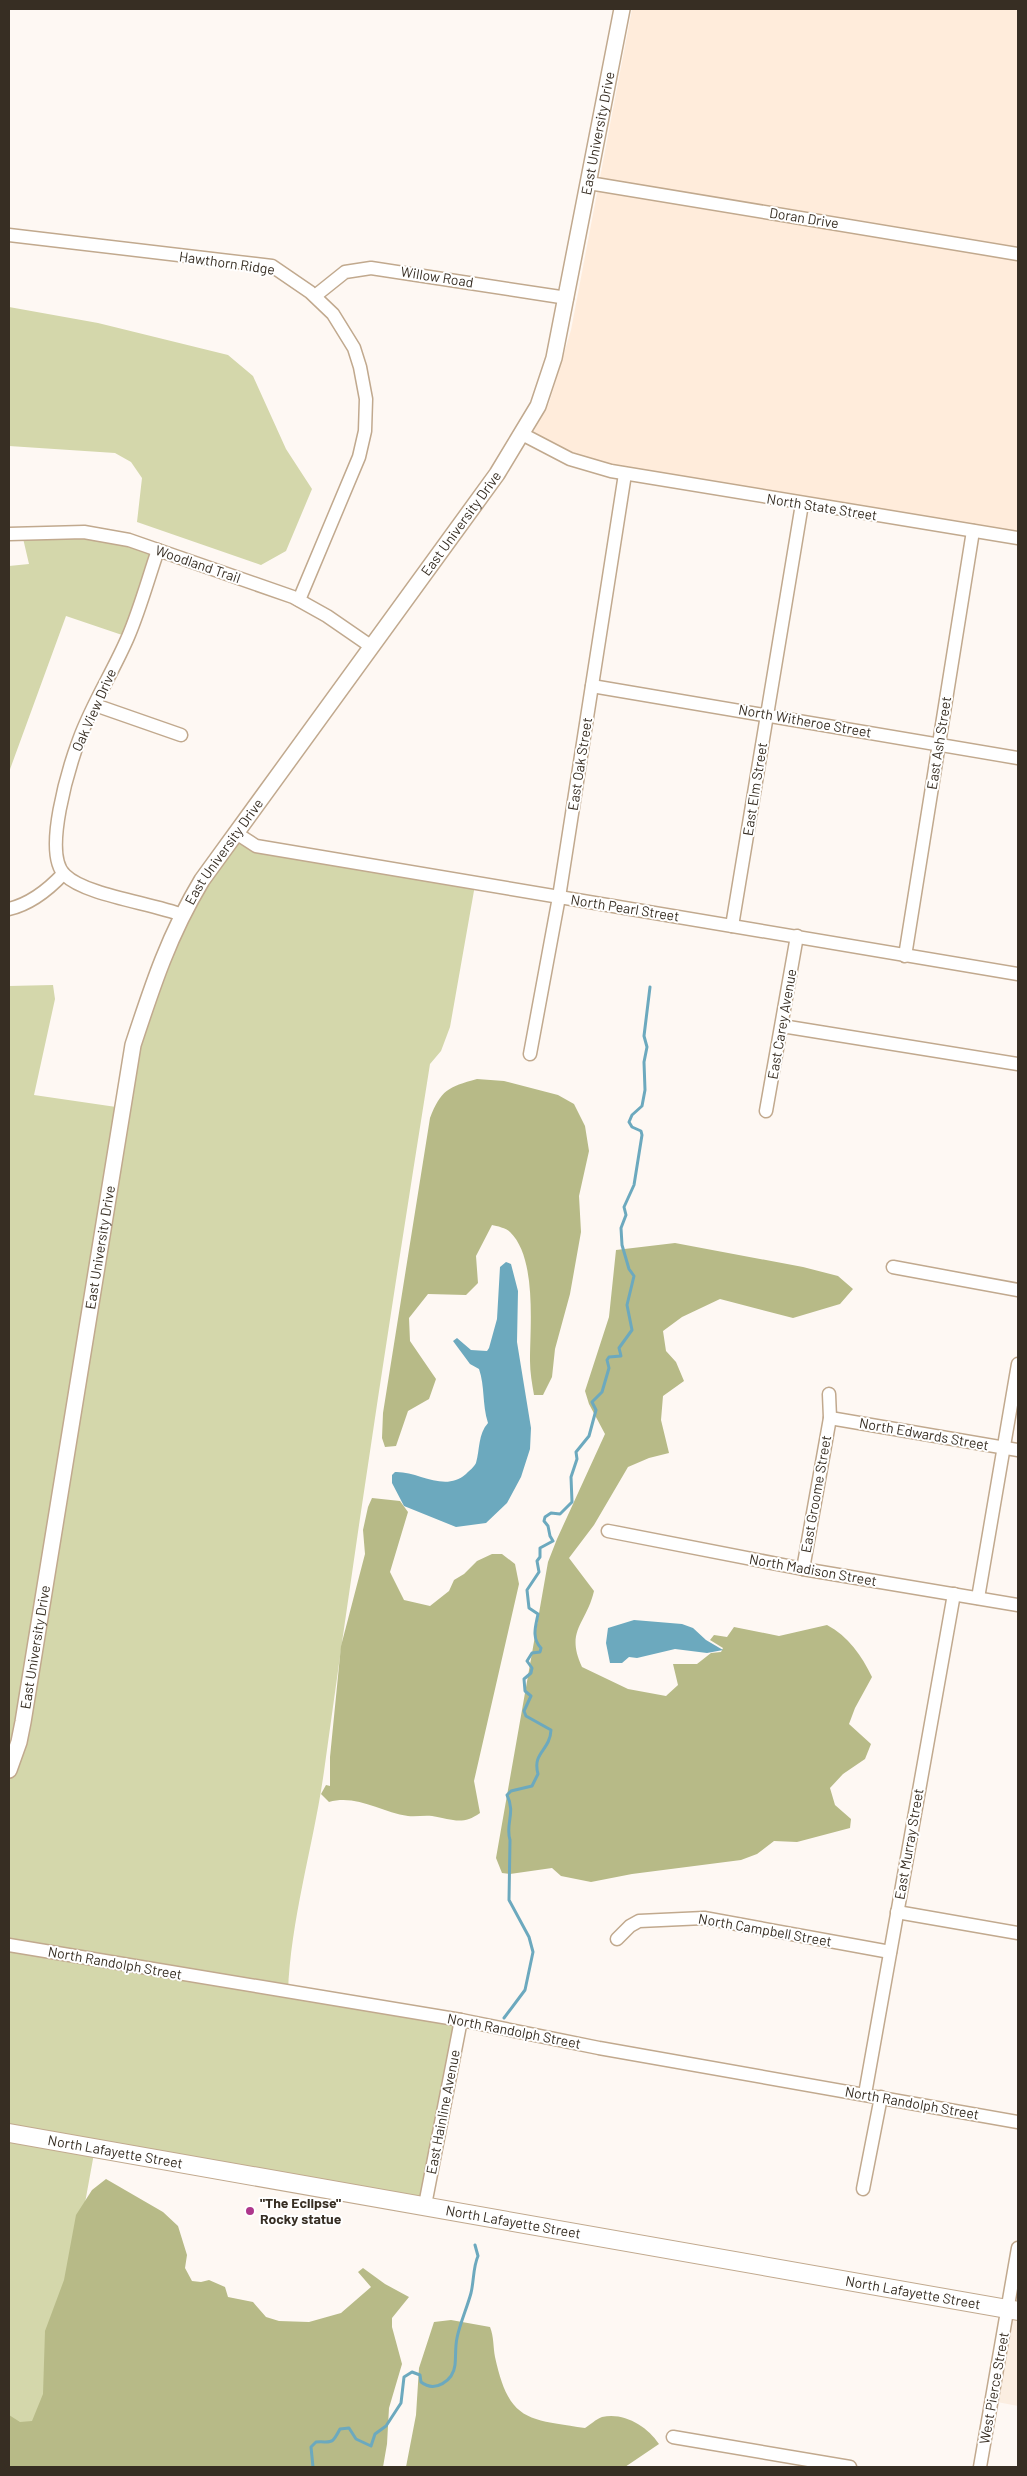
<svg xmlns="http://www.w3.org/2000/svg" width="1027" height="2476" viewBox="0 0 1027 2476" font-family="Barlow,sans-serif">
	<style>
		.built { fill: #fbeee1 }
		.industrial { fill: #ffecdb }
		.green { fill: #d4d7ab }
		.forest { fill: #b7ba87 }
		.water { fill: #6ca9be }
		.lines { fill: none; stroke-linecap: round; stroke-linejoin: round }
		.stream { stroke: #6ca9be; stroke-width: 3 }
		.minor-casing { stroke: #c1a98e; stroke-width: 15 }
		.major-casing { stroke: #c1a98e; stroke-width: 18 }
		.highway-casing { stroke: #c1a98e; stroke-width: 20 }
		.minor { stroke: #fff; stroke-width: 12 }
		.major { stroke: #fff; stroke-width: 15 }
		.highway { stroke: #fff; stroke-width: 18 }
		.poi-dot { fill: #ae378c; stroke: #fff; stroke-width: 2 }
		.labels { text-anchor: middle; stroke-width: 4; stroke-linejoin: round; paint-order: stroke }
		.street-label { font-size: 14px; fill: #372e23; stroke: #fff }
		.poi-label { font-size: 14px; font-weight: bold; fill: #372e23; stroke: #fff; text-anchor: start }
	</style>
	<rect width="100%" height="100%" fill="#fef8f3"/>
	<polygon class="built" points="1018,2248 1018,2406 992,2401"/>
	<polygon class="industrial" points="632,9 1018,9 1018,538 611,471 530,438 549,403 571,330"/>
	<g class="green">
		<polygon points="9,307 98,323 228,355 253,376 286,449 312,489 286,551 261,565 137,522 142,478 131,462 115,453 9,446"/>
		<polygon points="53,531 158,550 128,637 66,616 9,772 9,566 29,564 22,534"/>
		<path d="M242,839L475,885L450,1027L441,1051L430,1064C393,1297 357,1530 325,1764C315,1841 291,1915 288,1992L461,2020L425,2204L95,2148L37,2467H9V986L53,985L55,999L34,1095L123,1108L133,1045L192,898Z"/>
	</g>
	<g class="forest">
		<path d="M477,1079L504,1081L558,1095L574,1104L585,1126L589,1151L579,1196L581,1232L570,1294L555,1349L552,1377L543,1395H534C532,1384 530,1372 530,1361C530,1326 537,1258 510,1232C506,1228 497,1226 492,1225L476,1256L478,1283L466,1295L428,1294L409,1318L410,1341L436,1379L429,1399L408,1411L396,1446L385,1447L382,1438L383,1413L430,1118C441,1090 448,1087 477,1079Z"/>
		<path d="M675,1243L803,1267L838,1276L853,1289L840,1304L793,1318L720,1299L682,1317L663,1331L666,1351L676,1362L684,1381L663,1396L661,1420L669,1453L649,1458L628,1467L594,1525L569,1558L594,1591C586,1625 565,1630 582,1667L628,1689L666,1696L678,1685L673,1664H697L711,1653L721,1652L723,1648L710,1640L714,1635L727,1637L734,1627L779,1636L827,1625C848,1636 862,1656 872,1677L855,1708L849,1724L871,1744L865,1759L843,1774L830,1788L835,1805L851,1819L850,1828L797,1842L774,1841L757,1854L741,1860L632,1874L591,1882L561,1876L552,1868L510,1874L502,1873L496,1858L548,1562L557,1539L605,1434L589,1404L585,1391L609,1317L616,1250Z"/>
		<path d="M372,1498L400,1501L408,1512L390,1572L404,1600L430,1606L449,1591L454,1580L464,1574L477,1561L492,1554H502L515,1564L519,1584L474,1781L480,1813C462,1826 452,1819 432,1816C424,1815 416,1817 408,1816C381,1812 356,1794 329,1802L321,1794L326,1785L330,1786V1757L341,1646L365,1554L363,1530L368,1507Z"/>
		<polygon points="106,2179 163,2212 178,2226 187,2255 185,2268 192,2281 201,2282 209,2280 225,2287 228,2297 253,2302 266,2317 279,2321 309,2322 341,2313 371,2287 358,2272 363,2268 385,2284 409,2297 392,2318 392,2327 402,2364 389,2408 387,2444 383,2467 9,2467 9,2415 20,2422 32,2421 43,2394 45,2331 64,2280 76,2215 92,2190"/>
		<path d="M451,2320L490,2327C494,2337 493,2347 495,2357C509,2422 528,2419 585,2428C590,2425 596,2419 602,2417C624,2412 647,2426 659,2444L625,2467H406L416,2415L419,2368L434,2322Z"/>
	</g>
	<g class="water">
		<path d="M506,1262L511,1264L518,1291L517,1342L531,1428L530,1449L521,1477L507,1503L486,1523L456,1527L404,1506L392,1483V1475L395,1472C419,1471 444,1493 466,1474C469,1471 474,1467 476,1463C480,1449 478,1434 488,1423C482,1404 485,1386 479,1369L470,1364L453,1341L457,1338L471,1350L487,1351L489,1348L497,1319L500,1267Z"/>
		<polygon points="634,1620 682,1624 693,1628 706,1640 723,1650 707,1653 675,1649 637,1658 629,1657 622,1663 610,1663 606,1643 608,1628"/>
	</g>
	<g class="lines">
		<g class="stream">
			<path d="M504,2018L525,1990L533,1952L529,1937L509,1900L510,1840C505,1824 516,1813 507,1795L511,1791L532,1786L538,1774C532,1752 550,1751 551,1730L526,1716L524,1711L531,1696L525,1691L524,1679L531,1673L532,1668L527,1661L532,1653L540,1652L541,1648C531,1638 536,1625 538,1614L529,1608L527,1590L539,1572L537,1561L540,1557V1548L553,1541L550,1536L548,1526L544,1521L545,1517L551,1513L560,1514L572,1502L571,1477L577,1459L576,1452L589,1436L596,1410L592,1402L602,1392L609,1368L607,1360L609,1357L621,1356L619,1348L632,1330L627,1305L634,1276L629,1269L622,1245L621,1228L626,1215L624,1207L634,1185L642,1135L641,1131L632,1127L629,1122L632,1115L642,1106L645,1090L644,1062L647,1047L644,1036L650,987"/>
			<path d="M313,2467L311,2447L316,2442C332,2441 331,2446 340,2429L349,2428L356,2439L371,2446L375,2434L386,2426L401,2403L404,2377L412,2372L420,2375L421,2382C435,2393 453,2381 455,2365C456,2356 455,2347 457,2338C460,2323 467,2308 471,2293C474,2281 473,2267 478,2256L475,2245"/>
		</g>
		<defs>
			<g id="minor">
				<polyline points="589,183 1018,254"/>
				<polyline points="9,235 272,266 310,292 333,314 354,348 360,367 366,399 365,431 359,457 299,600"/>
				<polyline points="315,296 345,272 371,268 567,298"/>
				<polyline points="522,434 570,459 611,471 1018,538"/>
				<polyline points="9,534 84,532 129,540 293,597 327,616 372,647"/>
				<path d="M158,550C148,579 140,609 128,637C113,672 92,704 79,740C69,767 42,854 65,875C85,895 151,903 182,915"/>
				<polyline points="592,686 1018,758"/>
				<polyline points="95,705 181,735"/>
				<polyline points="236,833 256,846 1018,974"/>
				<path d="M9,909C30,904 48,890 63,874"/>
				<polyline points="732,926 802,504"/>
				<polyline points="905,956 973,531"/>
				<polyline points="782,1026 1018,1064"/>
				<polyline points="530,1054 559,897 625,474"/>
				<polyline points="766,1111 797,936"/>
				<polyline points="893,1267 1018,1290"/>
				<polyline points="830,1418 1018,1450"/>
				<polyline points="608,1531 803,1569 1018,1605"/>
				<polyline points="803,1569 830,1418 829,1394"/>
				<polyline points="978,1598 1018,1364"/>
				<polyline points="897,1912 1018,1933"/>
				<polyline points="617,1939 630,1926 639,1921 704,1918 890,1952"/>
				<polyline points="9,1945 461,2020 599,2048 1018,2122"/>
				<polyline points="865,2094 954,1594"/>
				<polyline points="863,2189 881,2097"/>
				<polyline points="425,2205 461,2020"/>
				<polyline points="673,2437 850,2467"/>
				<polyline points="980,2467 1018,2248"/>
			</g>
			<g id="major">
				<path id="s1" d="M9,1770L19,1742L23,1722L133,1045C153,984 169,935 202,880L497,474L538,406L554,358L622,9"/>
			</g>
			<g id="highway">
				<path id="s2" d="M9,2133L1018,2311"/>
			</g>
		</defs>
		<use href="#minor" class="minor-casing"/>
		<use href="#major" class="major-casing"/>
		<use href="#highway" class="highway-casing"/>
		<use href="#minor" class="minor"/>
		<use href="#major" class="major"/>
		<use href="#highway" class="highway"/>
	</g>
	<circle class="poi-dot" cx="250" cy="2211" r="5"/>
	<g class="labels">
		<g class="street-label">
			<text dy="5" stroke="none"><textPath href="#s1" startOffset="1776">East University Drive</textPath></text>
			<text transform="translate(804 218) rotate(9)" y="5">Doran Drive</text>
			<text transform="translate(227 263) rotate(8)" y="5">Hawthorn Ridge</text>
			<text transform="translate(437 277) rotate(9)" y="5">Willow Road</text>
			<text transform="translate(822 507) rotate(9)" y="5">North State Street</text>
			<text dy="5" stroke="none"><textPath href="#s1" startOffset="1356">East University Drive</textPath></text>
			<text transform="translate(198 564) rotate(19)" y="5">Woodland Trail</text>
			<text transform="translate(94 710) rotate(-66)" y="5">Oak View Drive</text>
			<text transform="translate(805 721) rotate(10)" y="5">North Witheroe Street</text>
			<text transform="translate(939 743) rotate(-81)" y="5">East Ash Street</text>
			<text transform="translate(580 764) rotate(-81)" y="5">East Oak Street</text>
			<text transform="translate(755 789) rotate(-81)" y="5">East Elm Street</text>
			<text dy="5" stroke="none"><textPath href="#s1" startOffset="951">East University Drive</textPath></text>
			<text transform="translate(625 908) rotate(9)" y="5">North Pearl Street</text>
			<text transform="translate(782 1024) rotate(-80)" y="5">East Carey Avenue</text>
			<text dy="5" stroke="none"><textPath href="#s1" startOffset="531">East University Drive</textPath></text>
			<text transform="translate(924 1434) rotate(10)" y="5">North Edwards Street</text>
			<text transform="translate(816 1494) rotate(-80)" y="5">East Groome Street</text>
			<text transform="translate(813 1570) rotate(10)" y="5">North Madison Street</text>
			<text dy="5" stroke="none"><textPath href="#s1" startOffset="126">East University Drive</textPath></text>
			<text transform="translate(909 1844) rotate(-80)" y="5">East Murray Street</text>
			<text transform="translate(765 1930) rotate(10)" y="5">North Campbell Street</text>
			<text transform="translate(115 1963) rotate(10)" y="5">North Randolph Street</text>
			<text transform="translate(514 2031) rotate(11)" y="5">North Randolph Street</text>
			<text transform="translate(912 2103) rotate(10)" y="5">North Randolph Street</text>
			<text transform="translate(443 2112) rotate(-79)" y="5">East Hainline Avenue</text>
			<text dy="5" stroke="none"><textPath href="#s2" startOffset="108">North Lafayette Street</textPath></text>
			<text dy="5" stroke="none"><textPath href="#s2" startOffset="512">North Lafayette Street</textPath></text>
			<text dy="5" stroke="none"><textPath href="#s2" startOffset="918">North Lafayette Street</textPath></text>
			<text transform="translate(994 2388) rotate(-80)" y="5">West Pierce Street</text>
		</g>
		<g class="poi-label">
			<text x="260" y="2208">"The Eclipse"<tspan x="260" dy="16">Rocky statue</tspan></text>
		</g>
	</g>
	<rect width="1027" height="2476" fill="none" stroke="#372e23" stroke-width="20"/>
</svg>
